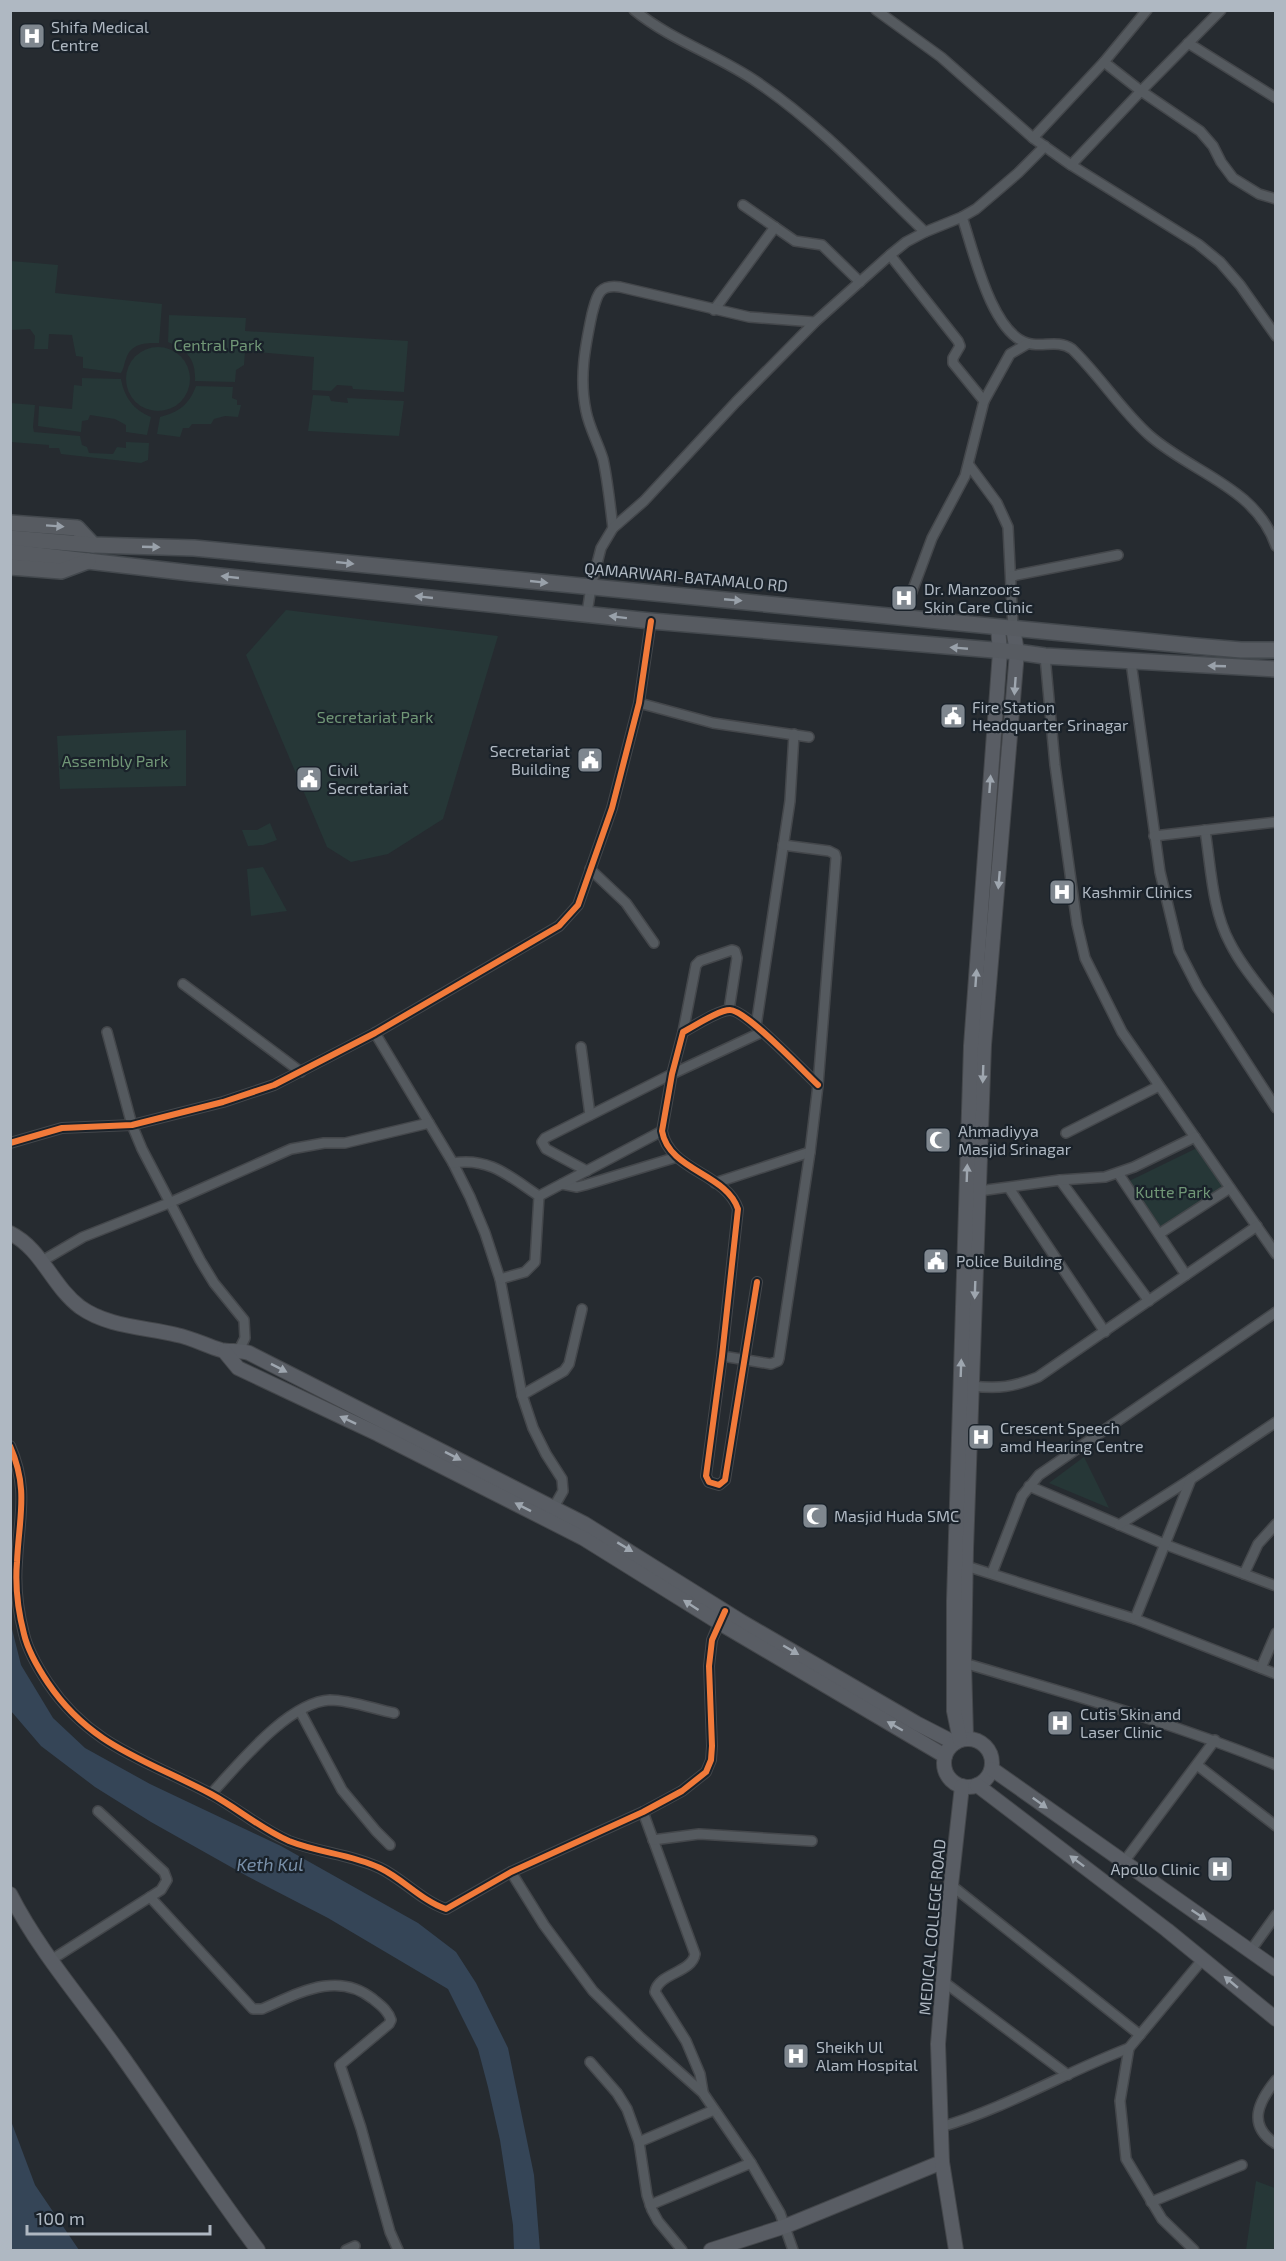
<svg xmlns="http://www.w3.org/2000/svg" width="1286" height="2261" viewBox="0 0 1286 2261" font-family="'Exo 2',sans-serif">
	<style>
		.green { fill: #263737 }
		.water { fill: #354557 }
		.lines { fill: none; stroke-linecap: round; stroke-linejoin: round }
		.street-casing { stroke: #44474b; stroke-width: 12 }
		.secondary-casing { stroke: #44474b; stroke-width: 16 }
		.primary-casing { stroke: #43484d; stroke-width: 18 }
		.street { stroke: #555a5f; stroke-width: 9 }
		.secondary { stroke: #595d64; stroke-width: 14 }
		.primary { stroke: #575b61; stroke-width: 15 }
		.cycleway-casing { stroke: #1a222a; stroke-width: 10 }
		.cycleway { stroke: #f17a3a; stroke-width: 6 }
		.oneway { fill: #99a1aa }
		.oneway2 { fill: #9ea6af }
		.labels { text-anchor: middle; stroke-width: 4.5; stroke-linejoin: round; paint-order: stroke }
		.poi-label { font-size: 16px; fill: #afb8c2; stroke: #1a222a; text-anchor: start }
		.park-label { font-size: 16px; fill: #709676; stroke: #1a222a }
		.street-label { font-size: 16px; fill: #afb8c2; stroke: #1a222a }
		.water-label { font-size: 18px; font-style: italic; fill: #7990a9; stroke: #1a222a }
	</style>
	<rect width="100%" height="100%" fill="#262b30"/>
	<g class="green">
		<path d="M11,261L58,265L55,293L162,304L159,343C145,343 131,343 126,359C124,364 124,368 121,373L83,368V357L76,356L72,335L49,334L48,349H34L35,336L30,329L11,330Z"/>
		<path d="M169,315L246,318L245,331L408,341L404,392L353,389L352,386L337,385L331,391L312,390L314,357L245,351L244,365L236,370L235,382L195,381C196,359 187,350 168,342Z"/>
		<circle cx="158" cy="379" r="32"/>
		<path d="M82,378L121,379C124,396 133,410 151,417L147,435L126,432V425L115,419L90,415L88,420L82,421L81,432L38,426L39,406L72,409L74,385L82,386Z"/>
		<path d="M196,386L233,387L232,398L237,400V405H241L238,417L225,416L214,419L211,424H192L189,428H183L180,437L157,434L160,417C179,412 189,405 196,386Z"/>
		<polygon points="313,395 329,396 331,401 348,403 347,398 404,401 399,436 308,431"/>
		<polygon points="10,403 35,405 33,427 34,432 80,436 82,445 87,447 89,453 113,454 117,447 126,448 126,442 149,443 148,460 141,463 61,454 59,448 49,448 49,445 11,442"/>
		<polygon points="286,610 498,636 443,819 388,854 351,862 327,847 246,655"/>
		<polygon points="186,730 186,786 60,789 57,736"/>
		<polygon points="270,823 277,840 263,845 248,846 242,830 257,830"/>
		<polygon points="263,867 287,911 251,916 247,869"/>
		<polygon points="1201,1146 1230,1188 1159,1234 1125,1183"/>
		<polygon points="1084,1457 1109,1508 1049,1483"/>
		<polygon points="1256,2181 1275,2188 1275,2250 1246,2250"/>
	</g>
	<g class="water">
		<polygon points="11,1625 21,1665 53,1718 85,1748 150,1784 281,1846 418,1923 456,1952 476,1983 508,2048 534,2175 540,2250 514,2250 513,2225 500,2140 488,2087 478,2049 448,1989 328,1918 247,1876 151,1822 95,1787 41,1746 11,1711"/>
		<polygon points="11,2121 35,2185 79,2250 11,2250"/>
	</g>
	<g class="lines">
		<defs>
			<g id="street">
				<path d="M634,10C672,41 718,55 757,82C819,124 871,180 925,232"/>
				<polyline points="876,10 941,57 1033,138 1071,165 1198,244 1220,262 1240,285 1276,336"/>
				<polyline points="1188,43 1276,98"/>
				<polyline points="1104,62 1141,91 1200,131 1213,146 1221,162 1233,178 1259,194 1276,199"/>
				<polyline points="1033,138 1104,62 1147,10"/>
				<polyline points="1071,165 1141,91 1221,10"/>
				<polyline points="743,205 795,241 822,245 860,282"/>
				<path d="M962,217C973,249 991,332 1027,343C1042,348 1057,339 1072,349C1100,376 1121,410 1149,435C1192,473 1256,487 1276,546"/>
				<polyline points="890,255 958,341 960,346 953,358 953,363 984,401 965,476 932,538 903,616"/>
				<polyline points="714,310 775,227"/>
				<polyline points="984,401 1010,354 1027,344"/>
				<polyline points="969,465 997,503 1008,527 1013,628"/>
				<path d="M613,528C610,505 608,482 603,459C598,443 589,427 586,411C579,378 585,347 592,314C597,296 598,284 620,287L749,317L815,322"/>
				<polyline points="1012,576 1118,555"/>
				<polyline points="587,613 591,587 601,548 613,528 644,501 736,402 815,322 890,255 906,242 925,232 962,217 976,209 1018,173 1045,146"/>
				<polyline points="1045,656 1055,765 1077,924 1085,958 1122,1032 1276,1254"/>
				<polyline points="1131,662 1160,872 1179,951 1198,988 1276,1108"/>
				<polyline points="639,703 713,723 809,737"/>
				<path d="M1205,830C1211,867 1212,910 1230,943C1242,967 1260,987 1276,1008"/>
				<polyline points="1154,836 1276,822"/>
				<polyline points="590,869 626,903 654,943"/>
				<polyline points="183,984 301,1072"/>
				<polyline points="756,1026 790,801 794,734"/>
				<polyline points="107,1032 132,1125 142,1149 200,1260 214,1283 244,1320 245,1338 239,1350"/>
				<polyline points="683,1032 696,965 700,961 732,950 735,951 737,958 729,1010"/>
				<polyline points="375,1033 453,1163 470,1197 485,1233 500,1279 522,1395 533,1428 546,1454 562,1479 563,1491 551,1512"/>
				<polyline points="581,1047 590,1115"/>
				<polyline points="1066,1133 1159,1086"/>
				<polyline points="10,1143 62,1128 132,1125 223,1102 274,1085 375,1033 559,926 578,905 612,808 639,703 651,621"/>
				<path d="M453,1163C490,1157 510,1177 539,1196L535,1262L525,1272L500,1279"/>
				<polyline points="587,1171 546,1149 542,1142 545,1138 672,1074 762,1032"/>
				<polyline points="1118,1173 1186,1275"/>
				<polyline points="1060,1180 1149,1301"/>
				<polyline points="715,1183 810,1152"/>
				<polyline points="562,1184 577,1187 585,1185 677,1157"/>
				<polyline points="1009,1188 1105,1332"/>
				<polyline points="979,1191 1060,1180 1105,1177 1134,1167 1195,1137"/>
				<polyline points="539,1196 662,1131"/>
				<polyline points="1159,1234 1230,1188"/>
				<polyline points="42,1261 83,1237 169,1203 291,1149 324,1143 345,1143 429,1123"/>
				<path d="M757,1282L725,1480L719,1485L709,1482L706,1476L722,1356L738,1209C726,1173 669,1171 662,1131L672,1074L683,1032C695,1026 718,1010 730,1010C746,1010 803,1071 818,1085"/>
				<polyline points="722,1356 771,1364 778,1361 779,1358 810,1152 818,1085 836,858 835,854 829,851 783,845"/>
				<path d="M972,1386C999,1389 1013,1387 1038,1377L1257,1226"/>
				<polyline points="522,1395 564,1371 569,1364 582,1309"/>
				<path d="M10,1446C29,1489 19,1517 17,1562C15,1586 18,1611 24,1634C28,1651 38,1668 48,1683C91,1747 147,1760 211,1794C237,1808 261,1829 289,1841C319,1853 351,1854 380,1868C403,1879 422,1901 446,1909L511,1872L643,1812L682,1791L706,1772L711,1760L712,1746L709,1666L712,1640L721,1618"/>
				<polyline points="1029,1486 1164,1544 1276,1586"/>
				<polyline points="1119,1525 1191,1479 1276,1422"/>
				<polyline points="966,1566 1135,1619 1276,1674"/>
				<polyline points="992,1573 1022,1496 1039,1475 1276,1312"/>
				<polyline points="1244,1574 1258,1544 1276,1524"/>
				<polyline points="1135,1619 1191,1479"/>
				<path d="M964,1663C1069,1694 1174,1723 1276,1765"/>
				<polyline points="1261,1668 1276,1633"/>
				<polyline points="300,1711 342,1790 376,1831 390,1845"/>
				<polyline points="1197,1765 1276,1826"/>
				<path d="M211,1794C238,1765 288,1702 330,1700C350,1700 374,1709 394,1713"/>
				<path d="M643,1812L695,1954C692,1973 658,1973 655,1992L686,2041L700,2074L703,2092"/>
				<polyline points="653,1840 699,1834 812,1841"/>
				<polyline points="1123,1863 1215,1740"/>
				<polyline points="511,1872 544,1925 593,1991 640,2037 703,2093 751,2163 780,2213 793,2250"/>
				<polyline points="951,1885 1140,2035"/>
				<path d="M150,1897L253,2009H262C297,1994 337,1970 373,1999C380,2005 388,2010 391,2020L389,2024L340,2065L361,2128L390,2232L398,2250"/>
				<polyline points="1251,1950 1276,1915"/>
				<polyline points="51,1960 161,1890 167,1880 164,1872 98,1811"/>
				<polyline points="944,1982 1068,2075"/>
				<polyline points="590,2062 617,2093 627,2109 639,2142 647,2195 652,2210 658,2221 682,2250"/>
				<path d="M1276,2080C1259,2101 1246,2125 1276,2144"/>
				<path d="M941,2127C1006,2108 1066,2072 1129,2048"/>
				<polyline points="639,2142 714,2110"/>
				<polyline points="1151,2202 1242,2165"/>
				<polyline points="650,2205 751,2163"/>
				<polyline points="346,2250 355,2246"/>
				<polyline points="1194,2250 1162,2219 1126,2159 1120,2101 1129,2048 1203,1959"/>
			</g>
			<g id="secondary">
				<path d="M10,1233C42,1249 52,1286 80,1307C108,1327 145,1327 177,1335C192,1338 207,1346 221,1350C230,1352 239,1350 249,1353L585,1524L742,1622L916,1723L955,1743"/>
				<polyline points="224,1351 238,1368 378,1434 583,1538 718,1622 945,1756"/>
				<polyline points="966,1736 964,1663 966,1549 984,1045 1017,652 1013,628"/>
				<circle cx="968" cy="1763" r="24"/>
				<polyline points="960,1740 954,1711 954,1601 971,1046 1000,652 998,627"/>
				<polyline points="992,1769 1276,1969"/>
				<polyline points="977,1785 1167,1930 1276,2019"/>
				<path d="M10,1894C39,1951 82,2000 119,2052C166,2118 210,2186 258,2250"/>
				<polyline points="711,2250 786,2226 942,2162"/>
				<polyline points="956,2250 942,2162 938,2044 951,1885 962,1786"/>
			</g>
			<g id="primary">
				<polyline points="10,523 77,528 93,545"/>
				<polyline points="10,538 93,545 194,548 1195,646 1241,650 1276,650"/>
				<polyline points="10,552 191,573 651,621 1017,652 1045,656 1276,669"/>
				<polyline points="10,567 61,571 88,561"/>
			</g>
		</defs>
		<use href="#street" class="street-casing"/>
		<use href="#secondary" class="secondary-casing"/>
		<use href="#primary" class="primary-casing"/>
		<use href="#street" class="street"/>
		<use href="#secondary" class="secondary"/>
		<use href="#primary" class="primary"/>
		<defs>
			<g id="cycleway">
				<polyline points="10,1143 62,1128 132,1125 223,1102 274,1085 375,1033 559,926 578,905 612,808 639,703 651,621"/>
				<path d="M757,1282L725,1480L719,1485L709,1482L706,1476L722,1356L738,1209C726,1173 669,1171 662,1131L672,1074L683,1032C695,1026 718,1010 730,1010C746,1010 803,1071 818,1085"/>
				<path d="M10,1446C29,1489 19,1517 17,1562C15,1586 18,1611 24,1634C28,1651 38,1668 48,1683C91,1747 147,1760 211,1794C237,1808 261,1829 289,1841C319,1853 351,1854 380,1868C403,1879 422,1901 446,1909L511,1872L643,1812L682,1791L706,1772L711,1760L712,1746L709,1666L712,1640L725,1611"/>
			</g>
		</defs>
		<use href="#cycleway" class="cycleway-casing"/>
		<use href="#cycleway" class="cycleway"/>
	</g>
	<defs><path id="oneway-solid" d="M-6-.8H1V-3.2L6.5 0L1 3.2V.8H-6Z" transform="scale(1.5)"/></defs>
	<g class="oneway">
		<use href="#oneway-solid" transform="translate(55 526) rotate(4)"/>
		<use href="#oneway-solid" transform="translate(151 547) rotate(2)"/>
		<use href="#oneway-solid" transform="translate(345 563) rotate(6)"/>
		<use href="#oneway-solid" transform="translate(230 577) rotate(-174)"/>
		<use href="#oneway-solid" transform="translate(539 582) rotate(6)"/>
		<use href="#oneway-solid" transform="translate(424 597) rotate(-174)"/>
		<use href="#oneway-solid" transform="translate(733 600) rotate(5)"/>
		<use href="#oneway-solid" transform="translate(618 617) rotate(-173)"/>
		<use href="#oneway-solid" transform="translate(959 648) rotate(-175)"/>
		<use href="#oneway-solid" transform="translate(1217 666) rotate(-178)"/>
	</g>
	<g class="oneway2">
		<use href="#oneway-solid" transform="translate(1015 686) rotate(94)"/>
		<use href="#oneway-solid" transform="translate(990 784) rotate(-86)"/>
		<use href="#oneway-solid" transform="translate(999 880) rotate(95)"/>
		<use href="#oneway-solid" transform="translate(976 978) rotate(-86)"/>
		<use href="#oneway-solid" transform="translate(983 1074) rotate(92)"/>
		<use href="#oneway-solid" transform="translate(967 1173) rotate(-88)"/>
		<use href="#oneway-solid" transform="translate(975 1290) rotate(92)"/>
		<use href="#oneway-solid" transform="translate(279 1368) rotate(27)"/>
		<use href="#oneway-solid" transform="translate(961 1368) rotate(-88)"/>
		<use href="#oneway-solid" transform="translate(348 1420) rotate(-155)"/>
		<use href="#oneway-solid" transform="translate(453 1456) rotate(27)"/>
		<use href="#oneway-solid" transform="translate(523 1507) rotate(-153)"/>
		<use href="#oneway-solid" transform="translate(625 1547) rotate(31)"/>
		<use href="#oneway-solid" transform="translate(691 1605) rotate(-147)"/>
		<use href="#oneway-solid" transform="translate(791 1650) rotate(30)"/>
		<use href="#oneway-solid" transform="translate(895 1726) rotate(-150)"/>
		<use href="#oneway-solid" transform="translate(1040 1803) rotate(36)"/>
		<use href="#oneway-solid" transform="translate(1077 1861) rotate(-143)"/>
		<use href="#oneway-solid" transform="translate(1199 1915) rotate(34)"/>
		<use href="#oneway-solid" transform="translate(1231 1982) rotate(-140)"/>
	</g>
	<defs>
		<symbol id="hospital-square" viewBox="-11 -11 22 22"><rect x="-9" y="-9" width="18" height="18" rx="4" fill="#7f878f" stroke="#1a222a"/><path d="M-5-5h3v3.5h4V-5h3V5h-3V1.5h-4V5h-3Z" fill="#fff"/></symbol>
		<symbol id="civic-square" viewBox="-11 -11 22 22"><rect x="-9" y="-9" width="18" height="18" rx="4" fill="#7f878f" stroke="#1a222a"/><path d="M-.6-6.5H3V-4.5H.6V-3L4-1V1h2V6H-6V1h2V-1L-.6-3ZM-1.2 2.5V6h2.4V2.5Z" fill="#fff"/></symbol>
		<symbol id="mosque-square" viewBox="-11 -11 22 22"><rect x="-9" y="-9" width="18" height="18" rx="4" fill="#7f878f" stroke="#1a222a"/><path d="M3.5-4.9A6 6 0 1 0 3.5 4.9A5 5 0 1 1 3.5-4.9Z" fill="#fff"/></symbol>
	</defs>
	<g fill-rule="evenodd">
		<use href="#hospital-square" x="17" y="21" width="30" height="30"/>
		<use href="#hospital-square" x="889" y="583" width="30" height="30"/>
		<use href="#civic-square" x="938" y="701" width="30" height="30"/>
		<use href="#civic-square" x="575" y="745" width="30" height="30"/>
		<use href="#civic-square" x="294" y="764" width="30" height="30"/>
		<use href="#hospital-square" x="1047" y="877" width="30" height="30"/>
		<use href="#mosque-square" x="923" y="1125" width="30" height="30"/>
		<use href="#civic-square" x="921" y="1246" width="30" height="30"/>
		<use href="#hospital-square" x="966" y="1422" width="30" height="30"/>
		<use href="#mosque-square" x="800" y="1501" width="30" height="30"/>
		<use href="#hospital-square" x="1045" y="1708" width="30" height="30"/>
		<use href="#hospital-square" x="1205" y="1854" width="30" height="30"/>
		<use href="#hospital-square" x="781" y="2041" width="30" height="30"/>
	</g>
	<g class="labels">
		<g class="poi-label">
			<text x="51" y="33">Shifa Medical<tspan x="51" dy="18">Centre</tspan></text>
			<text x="924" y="595">Dr. Manzoors<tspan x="924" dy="18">Skin Care Clinic</tspan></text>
			<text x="972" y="713">Fire Station<tspan x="972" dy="18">Headquarter Srinagar</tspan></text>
			<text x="570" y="757" text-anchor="end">Secretariat<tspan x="570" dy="18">Building</tspan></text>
			<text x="328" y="776">Civil<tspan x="328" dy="18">Secretariat</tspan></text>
			<text x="1082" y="898">Kashmir Clinics</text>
			<text x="958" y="1137">Ahmadiyya<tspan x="958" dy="18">Masjid Srinagar</tspan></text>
			<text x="956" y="1267">Police Building</text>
			<text x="1000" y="1434">Crescent Speech<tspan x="1000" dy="18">amd Hearing Centre</tspan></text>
			<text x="834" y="1522">Masjid Huda SMC</text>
			<text x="1080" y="1720">Cutis Skin and<tspan x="1080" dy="18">Laser Clinic</tspan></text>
			<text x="1200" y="1875" text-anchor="end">Apollo Clinic</text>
			<text x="816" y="2053">Sheikh Ul<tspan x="816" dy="18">Alam Hospital</tspan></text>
		</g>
		<g class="park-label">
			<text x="218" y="351">Central Park</text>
			<text x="375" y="723">Secretariat Park</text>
			<text x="115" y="767">Assembly Park</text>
			<text x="1173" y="1198">Kutte Park</text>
		</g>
		<g class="street-label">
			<text transform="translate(686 577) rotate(5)" y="6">QAMARWARI-BATAMALO RD</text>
			<text transform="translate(932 1927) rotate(-85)" y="6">MEDICAL COLLEGE ROAD</text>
		</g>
		<g class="water-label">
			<text x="270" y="1871">Keth Kul</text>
		</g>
	</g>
	<rect width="1286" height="2261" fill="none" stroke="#afb8c2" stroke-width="24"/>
	<path d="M27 2225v9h183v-9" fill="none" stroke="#afb8c2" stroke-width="3"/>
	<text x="36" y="2225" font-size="18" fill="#afb8c2" stroke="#1a222a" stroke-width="4.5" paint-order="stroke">100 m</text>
</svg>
